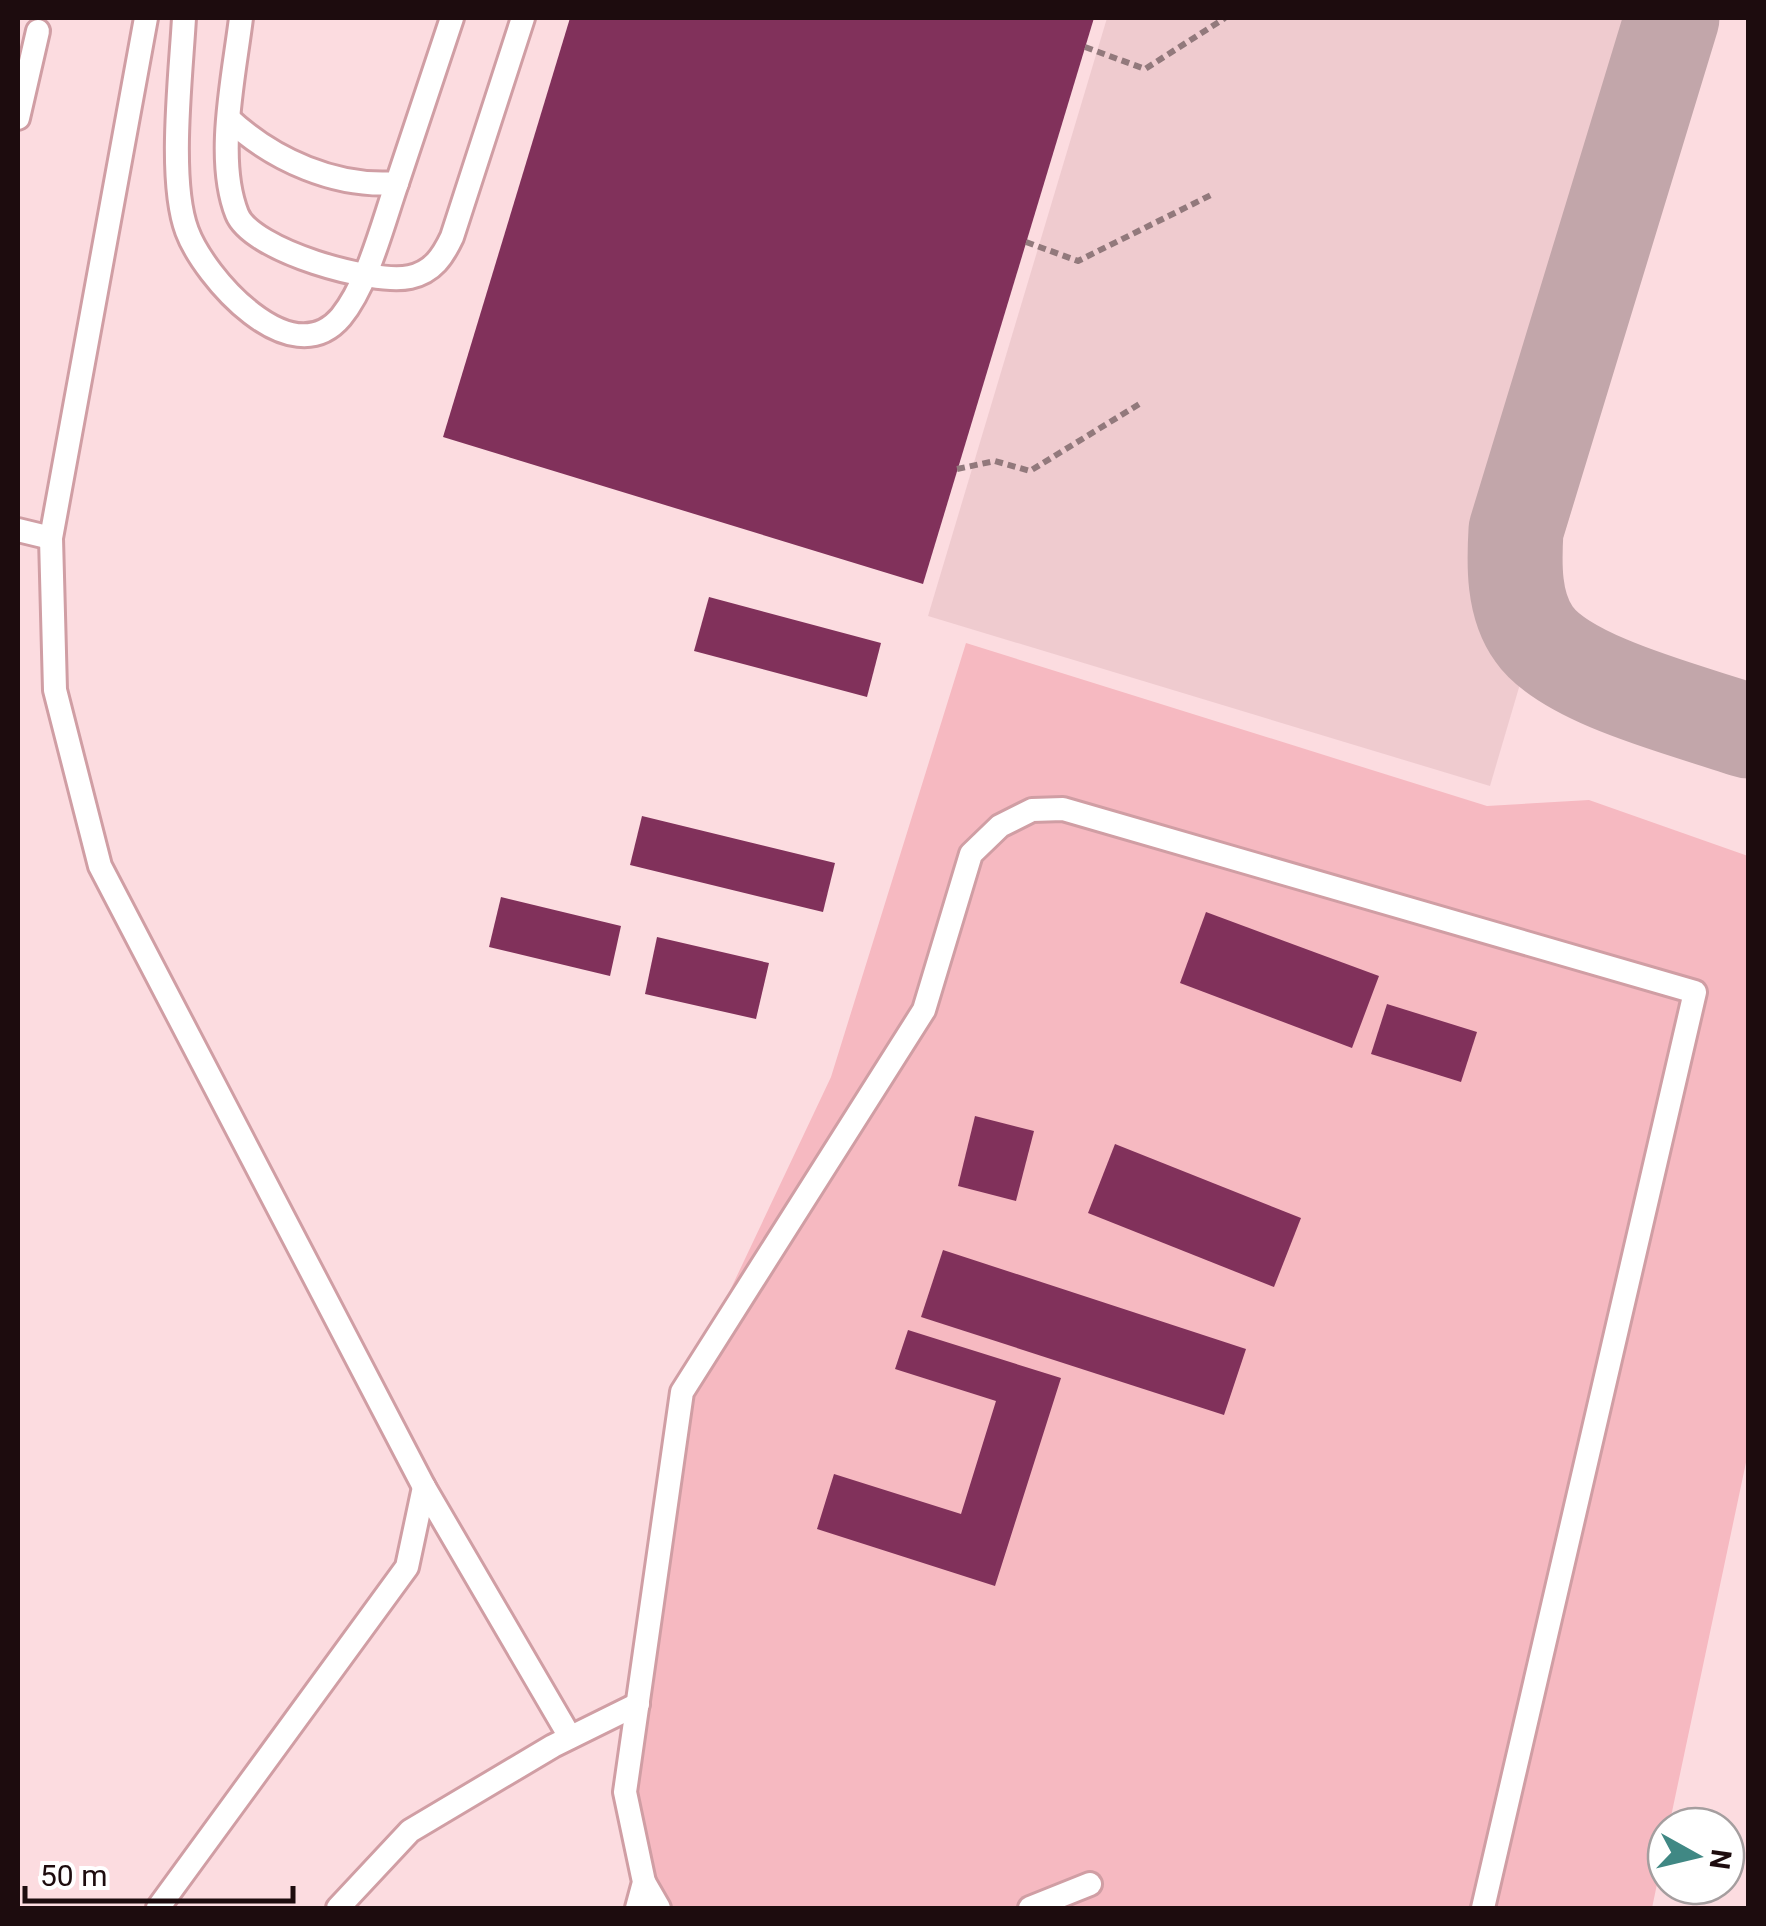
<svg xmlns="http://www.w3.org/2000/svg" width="1766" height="1926" viewBox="0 0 1766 1926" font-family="Roboto,sans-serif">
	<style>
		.built { fill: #efcbcf }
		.grass { fill: #f6b9c1 }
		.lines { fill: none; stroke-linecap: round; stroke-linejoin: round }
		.taxiway { stroke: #c2a6aa; stroke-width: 95 }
		.building { fill: #81315b }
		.lane-casing { stroke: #d09ea4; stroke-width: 28 }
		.path { stroke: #92797c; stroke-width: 6; stroke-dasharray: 8 5; stroke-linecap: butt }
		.lane { stroke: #fff; stroke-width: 22 }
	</style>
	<rect width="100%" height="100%" fill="#fcdce0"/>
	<polygon class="built" points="1107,18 1716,18 1490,786 928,616"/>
	<polygon class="grass" points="966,643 1487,806 1589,800 1748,856 1748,1453 1669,1826 1666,1826 1666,1841 1652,1908 637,1908 625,1792 682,1392 831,1077"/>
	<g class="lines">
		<path class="taxiway" d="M1672,18L1516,530C1514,564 1513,605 1534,634C1566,681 1694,712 1748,731"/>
	</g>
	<g class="building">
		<polygon points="570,18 1094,18 923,584 443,437"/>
		<polygon points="709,597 881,643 867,697 694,651"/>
		<polygon points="642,816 835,863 823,912 630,865"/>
		<polygon points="501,897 621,926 610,976 489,947"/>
		<polygon points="1206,912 1379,976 1352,1048 1180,983"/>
		<polygon points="657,937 769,963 756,1019 645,994"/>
		<polygon points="1387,1004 1477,1032 1461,1082 1371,1054"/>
		<polygon points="975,1116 1034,1131 1016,1201 958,1186"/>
		<polygon points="1115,1144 1301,1218 1274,1287 1088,1213"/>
		<polygon points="943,1250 1246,1349 1224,1415 921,1317"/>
		<polygon points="908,1330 1061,1378 995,1586 817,1529 834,1474 961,1514 996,1401 895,1369"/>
	</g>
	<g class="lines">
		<defs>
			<g id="lane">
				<polyline points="146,18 51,538 55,690 100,866 424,1487 570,1737"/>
				<path d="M184,18C181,73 168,181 187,231C204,277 291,376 341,317C368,284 383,223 397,183"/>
				<path d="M241,18C234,76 215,159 237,214C252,251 373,285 410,277C433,272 443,256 452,237L523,18"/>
				<polyline points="18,118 38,31"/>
				<path d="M229,119C273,160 336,188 397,183L452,18"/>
				<polyline points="18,530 51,538"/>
				<polyline points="644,1882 659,1908"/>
				<polyline points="158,1908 407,1567 424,1487"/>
				<polyline points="338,1908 410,1831 553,1746 638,1704"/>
				<polyline points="637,1908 644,1882 625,1792 682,1392 924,1010 971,854 1000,826 1032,810 1063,809 1695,992 1483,1908"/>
				<polyline points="1030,1908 1090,1884"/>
			</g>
		</defs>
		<use href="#lane" class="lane-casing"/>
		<g class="path">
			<polyline points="1085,47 1145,69 1225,18"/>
			<polyline points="1026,242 1078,261 1213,194"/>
			<polyline points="957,469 995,461 1030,471 1141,403"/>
		</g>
		<use href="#lane" class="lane"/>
	</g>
	<rect width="1766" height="1926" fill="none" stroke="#1d0c0e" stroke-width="40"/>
	<g transform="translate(1696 1856) rotate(98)"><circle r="48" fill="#ffffff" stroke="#a59e9f" stroke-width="2.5"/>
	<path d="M0-8L18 38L0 25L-18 38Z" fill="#408884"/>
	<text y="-15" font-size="28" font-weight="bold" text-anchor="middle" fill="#1d0c0e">N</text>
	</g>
	<path d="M25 1886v15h268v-15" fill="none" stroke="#1d0c0e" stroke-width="5"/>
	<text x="40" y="1886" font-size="30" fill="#1d0c0e" stroke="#ffffff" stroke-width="8" paint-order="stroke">50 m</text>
</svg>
